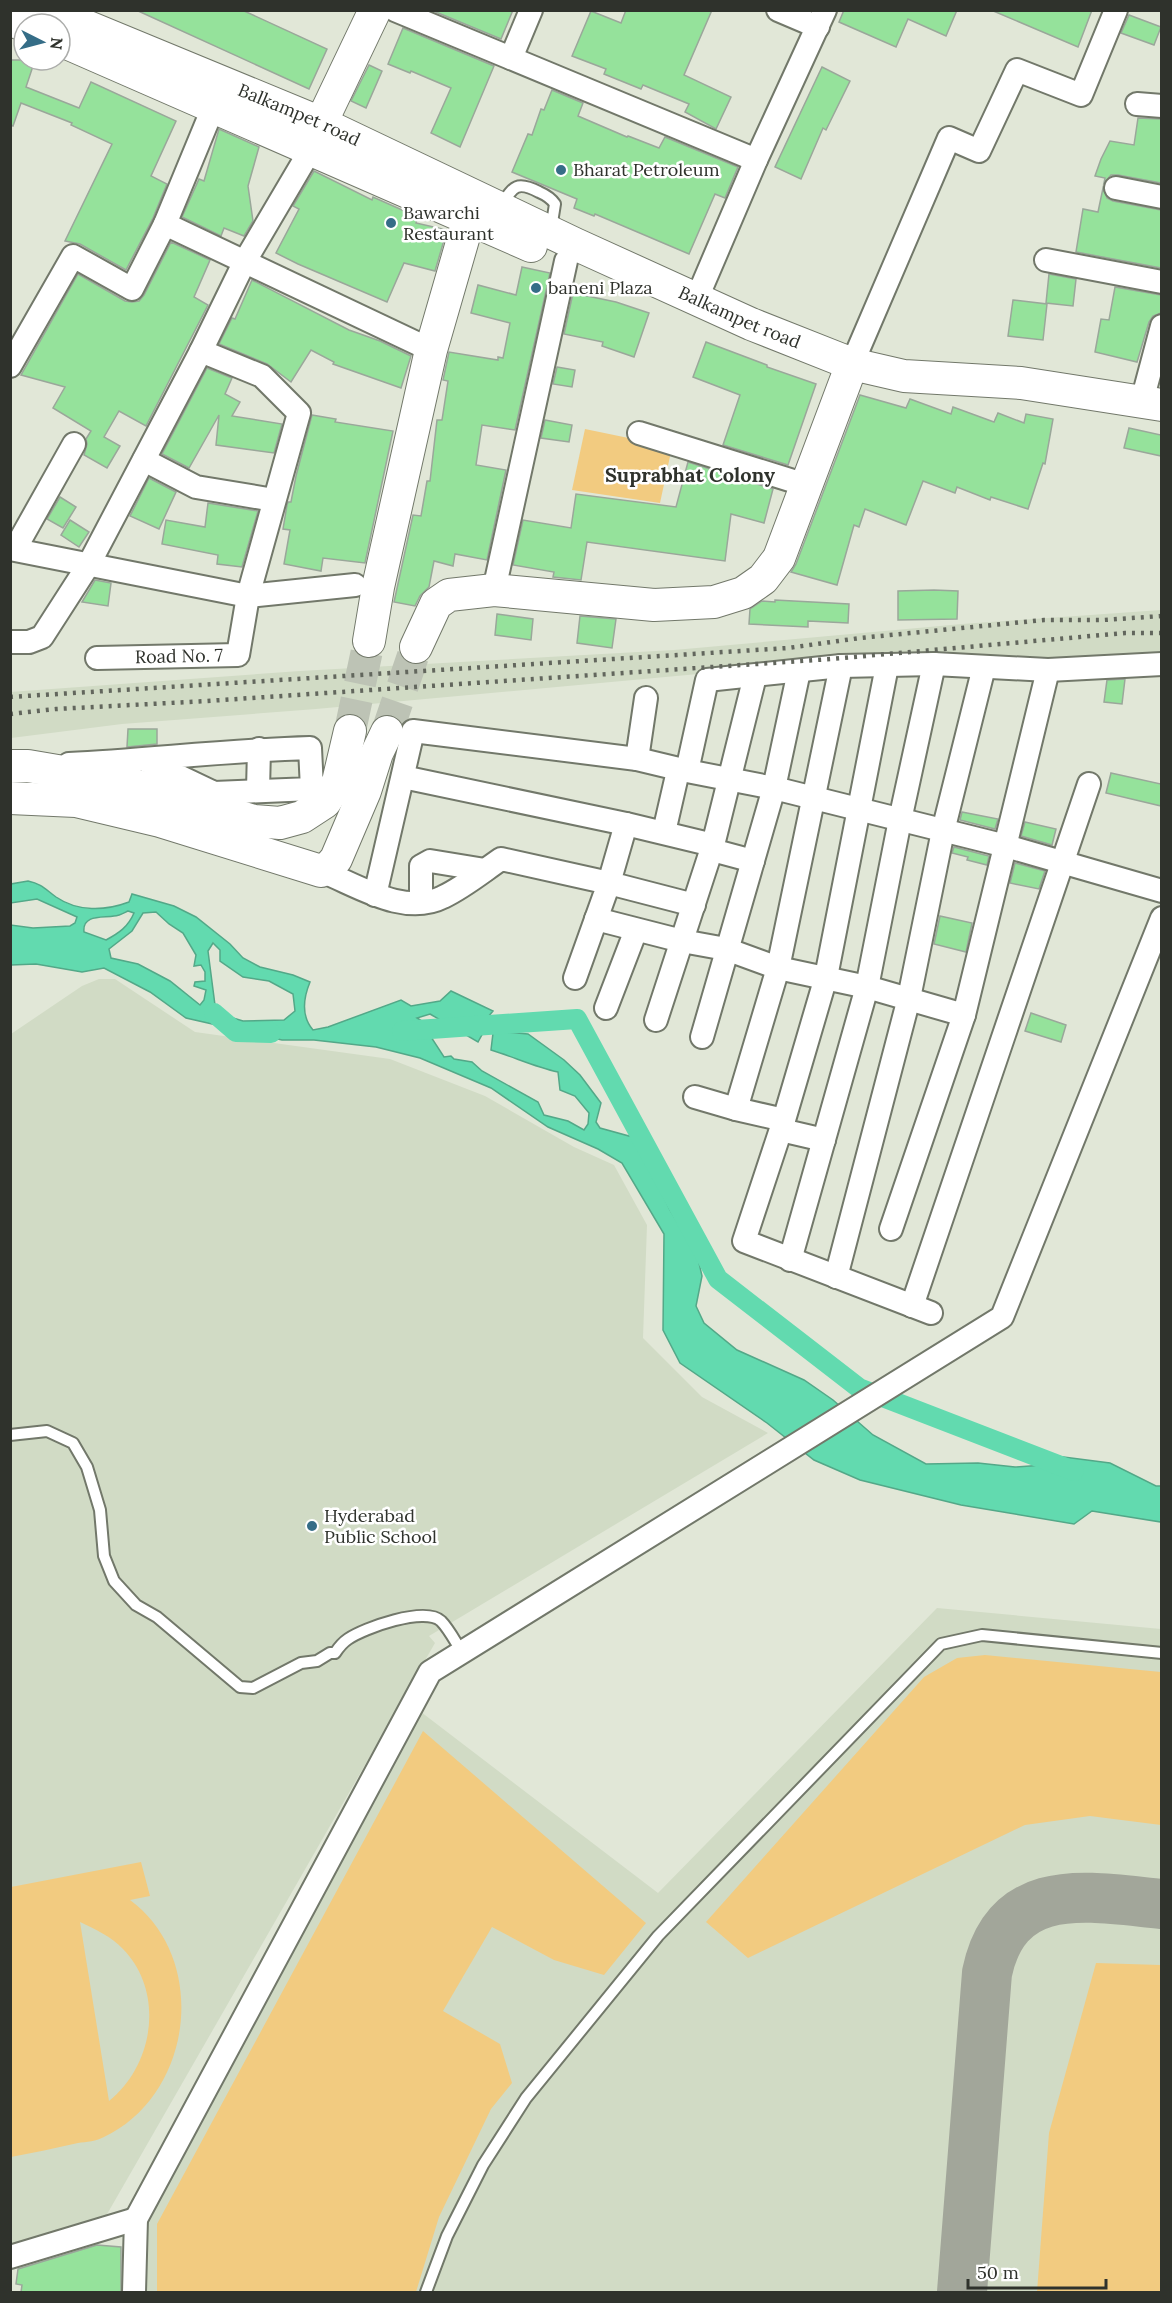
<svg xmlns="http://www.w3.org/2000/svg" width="1172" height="2303" viewBox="0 0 1172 2303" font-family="Lora,serif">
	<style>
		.built { fill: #d1dbc5 }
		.green { fill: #f2cb80; fill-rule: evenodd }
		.water { fill: #62daaf; stroke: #53a888; stroke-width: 1.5; fill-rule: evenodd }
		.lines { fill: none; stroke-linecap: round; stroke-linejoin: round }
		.canal { stroke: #62daaf; stroke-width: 20 }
		.taxiway { stroke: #a2a69a; stroke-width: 50 }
		.building { fill: #95e29b; stroke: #9aa79a; stroke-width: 1.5 }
		.secondary-tunnel { stroke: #bdc3b5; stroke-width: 32; stroke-dasharray: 32 16; stroke-linecap: butt }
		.lane-casing { stroke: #72786a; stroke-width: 14 }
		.street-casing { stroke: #72786a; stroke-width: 26 }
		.secondary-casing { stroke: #72786a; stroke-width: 34 }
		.lane { stroke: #fff; stroke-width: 10 }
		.street { stroke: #fff; stroke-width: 22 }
		.secondary { stroke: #fff; stroke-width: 32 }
		.rail { stroke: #62665d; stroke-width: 4.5; stroke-dasharray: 3 6; stroke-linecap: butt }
		.poi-dot { fill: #356d87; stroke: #fff; stroke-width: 2 }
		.labels { text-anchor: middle; stroke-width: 5; stroke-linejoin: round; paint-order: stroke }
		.street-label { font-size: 18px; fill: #2f322c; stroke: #fff }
		.poi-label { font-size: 18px; fill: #2f322c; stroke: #fff; text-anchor: start }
		.neighbourhood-label { font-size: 20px; font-weight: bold; fill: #2f322c; stroke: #fff }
	</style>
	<rect width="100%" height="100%" fill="#e1e7d7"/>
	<g class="built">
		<polygon points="1161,610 1161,655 698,674 316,709 122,724 11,738 10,692 300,671 674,650 962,624"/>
		<polygon points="99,979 115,979 195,1032 390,1059 485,1096 574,1147 614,1165 647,1225 643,1338 702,1397 768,1433 429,1636 435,1643 106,2216 90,2223 11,2248 11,1034 82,986"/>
		<polygon points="937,1608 1161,1629 1161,2292 146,2292 147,2218 421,1712 658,1893"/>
	</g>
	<g class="green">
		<polygon points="585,429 672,447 660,503 572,490"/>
		<polygon points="985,1655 1161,1672 1161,1825 1090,1816 1025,1825 748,1958 706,1922 924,1677 957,1658"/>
		<polygon points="423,1731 646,1923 604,1975 554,1960 492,1927 443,2011 500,2044 512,2083 491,2109 439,2217 416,2292 157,2292 157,2224"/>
		<path d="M141,1862L150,1896L130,1900C210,1959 193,2095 104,2137C97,2141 86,2142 78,2143C55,2148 33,2153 11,2157V1887ZM80,1922C95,1929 112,1937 123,1949C165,1992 154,2065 109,2101Z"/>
		<polygon points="1096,1963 1161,1965 1161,2292 1037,2292 1049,2133"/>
	</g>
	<path class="water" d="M28,881C42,884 45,889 56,897C78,912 105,911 129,902L132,894L174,906L196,917L230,944L243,958L260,967L293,975L310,982C303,999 301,1016 313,1030L328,1027L401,1000L411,1006L440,1001L451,991L493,1011L488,1017L492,1023L504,1020L505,1032L528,1034L564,1060L580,1075L601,1103L596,1122L600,1128L636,1138L670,1210L697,1254L702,1276L696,1306L704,1323L737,1350L804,1380L833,1400L873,1435L926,1464L978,1463L1015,1467L1044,1465L1056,1456L1110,1463L1156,1486H1161V1522L1092,1511L1074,1524L961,1505L860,1480L814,1460L767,1423L680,1363L663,1330L664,1234L622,1163L598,1149L548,1127L491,1088L420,1058L376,1047L314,1040H282L186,1018L150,992L104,968L82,972L36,964L11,965V925L33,928L70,926L75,923L77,917L37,899L11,903V884ZM128,911L134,913C128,927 119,933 106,940L84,932C82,914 103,918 114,916C119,916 124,913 128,911ZM156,912L169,924L183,933L196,955L194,966L201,965L205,972V981L195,982L194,986L206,990L204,1000L200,1005L170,981L138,964L111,958L109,949L132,931L143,913ZM213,943L220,950V961L243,977L269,981L293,994L295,1011L284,1020L243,1021L230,1017L226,1019L220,1015L215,1005L208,951ZM430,1014L478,1042L483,1033H493L491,1050C514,1057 535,1067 558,1072L560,1090L575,1096L589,1113L588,1124L584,1130L568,1121L544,1115L538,1102L482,1071L472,1062L454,1059L451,1056L444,1057L431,1037L428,1025L417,1018Z"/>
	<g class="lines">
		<g class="canal">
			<polyline points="214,1013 236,1032 271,1033"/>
			<polyline points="402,1031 577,1019 718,1279 859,1388 1074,1471"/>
		</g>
		<path class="taxiway" d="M962,2292L987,1973C1007,1878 1089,1897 1162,1904"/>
	</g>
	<g class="building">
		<polygon points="136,10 242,10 327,49 309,89"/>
		<polygon points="431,10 513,10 501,39"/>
		<polygon points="626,10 712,10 684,75 731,97 716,129 685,112 689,104 643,85 641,89 604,74 606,69 572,56 591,11 621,23"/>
		<polygon points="844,10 957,10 946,36 908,19 896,47 839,22"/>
		<polygon points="991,10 1092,10 1078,47"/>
		<polygon points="1129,15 1161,27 1154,45 1121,33"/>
		<polygon points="403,28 494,66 460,147 431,133 451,88 411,71 410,73 388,64"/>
		<polygon points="10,60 35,60 26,87 79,108 91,82 176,121 151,176 167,184 153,218 126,270 80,244 65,241 112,144 71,125 72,123 21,103 13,126 10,125"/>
		<polygon points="369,65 382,71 366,108 351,101"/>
		<polygon points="822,67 850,81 826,130 823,128 801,179 775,167"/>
		<polygon points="552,90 583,103 578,116 627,137 628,136 659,148 665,137 738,167 725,198 715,194 689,254 595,214 594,216 574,208 577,199 512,172 528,134 532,135 541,109 544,110"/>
		<polygon points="1138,118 1161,119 1161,183 1118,175 1111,175 1104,183 1105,178 1095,176 1101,159 1110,141 1134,145"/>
		<polygon points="219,129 259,147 248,186 253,221 244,236 224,228 221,236 182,217 199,179 204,181"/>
		<polygon points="314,171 372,200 373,197 418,217 416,223 447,230 435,271 404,263 387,302 298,264 276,253 299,209 293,206"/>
		<polygon points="1103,188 1107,198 1113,201 1161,210 1161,268 1076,252 1083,209 1098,212"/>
		<polygon points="171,242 210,260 194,297 208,305 146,426 119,411 104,437 120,446 107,468 84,455 87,444 86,439 91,431 53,408 65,387 21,375 78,274 125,301 132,302 139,301 144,295"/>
		<polygon points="522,267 550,273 515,430 482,425 476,465 506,470 487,560 455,554 453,566 434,561 429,587 420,596 415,606 394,602 413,515 421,516 427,481 430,481 437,420 442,420 448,381 443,380 449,352 498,360 498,357 503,358 510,323 471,313 478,285 516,295"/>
		<polygon points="1049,274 1076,279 1073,306 1046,303"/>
		<polygon points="252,280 349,330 380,341 411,356 401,388 333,364 334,362 311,350 291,382 267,364 219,344 232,318 235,319"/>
		<polygon points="1115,287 1161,295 1161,313 1153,316 1149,322 1137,362 1095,352 1101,319 1109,320"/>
		<polygon points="573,293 616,302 649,313 634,357 602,346 603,342 564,334"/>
		<polygon points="1013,300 1047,304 1043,340 1008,336"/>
		<polygon points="706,342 767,365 767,367 816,384 788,465 723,445 740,395 693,377"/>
		<polygon points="557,367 575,370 572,387 553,384"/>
		<polygon points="207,368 232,378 225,394 240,402 232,416 282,424 274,453 216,445 219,415 189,468 162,454"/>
		<polygon points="860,395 906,408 910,399 951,414 953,407 994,422 998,413 1024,423 1026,414 1053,419 1045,464 1043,463 1028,509 991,497 990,500 957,487 955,493 923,481 906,525 865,509 859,527 854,525 837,585 791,572 796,564"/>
		<polygon points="312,415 336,419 335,422 393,431 365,563 323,558 321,571 284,564 290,530 283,529 287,505 288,502 291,502 296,476"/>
		<polygon points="545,420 572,425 569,442 541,438"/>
		<polygon points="1129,428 1161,435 1161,456 1124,448"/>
		<polygon points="688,462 773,489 764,523 731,514 725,561 587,542 581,580 553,577 554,572 513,565 523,520 571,528 576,494 676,507"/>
		<polygon points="149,478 176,492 159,529 130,516"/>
		<polygon points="60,497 76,507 63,528 47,519"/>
		<polygon points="208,503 258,511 242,567 217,564 218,555 162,544 166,520 205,527"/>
		<polygon points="70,520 89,532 79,547 61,535"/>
		<polygon points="95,580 111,583 108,606 82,602"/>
		<polygon points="934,590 958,591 957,619 898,620 898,591"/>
		<polygon points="775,600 849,604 848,623 808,621 808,627 749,624 750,609 762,601 775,602"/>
		<polygon points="497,614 533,619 531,640 495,635"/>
		<polygon points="580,616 616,619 612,648 577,643"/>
		<polygon points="1125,679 1122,704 1104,702 1107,680"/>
		<polygon points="128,729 157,729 157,744 127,747"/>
		<polygon points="1111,773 1161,784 1161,806 1106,793"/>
		<polygon points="962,812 998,819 995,829 960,820"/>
		<polygon points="1025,822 1056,829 1052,845 1021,836"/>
		<polygon points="954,847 989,856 987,865 967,860 968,857 952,853"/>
		<polygon points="1015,863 1045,871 1039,889 1010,883"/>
		<polygon points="940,916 972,923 966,952 934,944"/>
		<polygon points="1031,1013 1066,1025 1061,1042 1025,1031"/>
		<polygon points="97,2245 121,2247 121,2292 21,2292 22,2285 16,2284 18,2269"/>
	</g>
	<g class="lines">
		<g class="secondary-tunnel">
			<polyline points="350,731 369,641"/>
			<polyline points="387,732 416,647"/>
		</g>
		<defs>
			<g id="lane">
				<path d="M501,206C513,187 516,180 539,192C546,195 551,198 555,204L551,229"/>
				<path d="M10,1435L47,1431L73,1443L87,1467L100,1510L104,1556L114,1581L136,1605L157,1617L240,1687L253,1688L301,1663L317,1661L330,1653H335C339,1647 342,1643 348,1639C364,1628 425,1606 441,1621C449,1629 456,1643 462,1652"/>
				<polyline points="426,2292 447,2236 483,2165 526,2098 658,1936 941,1644 982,1635 1162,1653"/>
			</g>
			<g id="street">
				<polyline points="395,10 756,160"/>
				<polyline points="778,10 818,27"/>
				<polyline points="511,58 531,10"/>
				<polyline points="1137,104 1162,106"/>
				<polyline points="1116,188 1162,197"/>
				<polyline points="165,224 431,350"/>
				<polyline points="1046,260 1162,282"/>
				<polyline points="697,298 756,160 825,10"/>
				<polyline points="852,364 949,138 979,151 1017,70 1081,95 1116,10"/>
				<polyline points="10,366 73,256 132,289 165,224 213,108"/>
				<polyline points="1142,401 1162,326"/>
				<polyline points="639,433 806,485"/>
				<polyline points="144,460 196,487 274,500"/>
				<polyline points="10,549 248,596 355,585"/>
				<polyline points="15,549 74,444"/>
				<polyline points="494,590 566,261"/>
				<polyline points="10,642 29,642 42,637 89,564 201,351 245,261 311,149"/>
				<path id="s1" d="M97,658L238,655L248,596L299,413L262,376L201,351"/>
				<polyline points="887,666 826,977 784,1120 744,1241 931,1313"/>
				<polyline points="637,759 646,698"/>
				<path d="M69,764C149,760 230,750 310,748L312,789L214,793L145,760"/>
				<polyline points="403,777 626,824 713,845"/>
				<polyline points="258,790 259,749"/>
				<polyline points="626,824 609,883 694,905"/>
				<polyline points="664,832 678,771 687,771 707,680 841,666 934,664 1048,670 1162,664"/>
				<polyline points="712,850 753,861"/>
				<path d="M321,871C357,885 404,917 443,897C464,887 482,872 501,859L609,883L575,978"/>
				<polyline points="375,895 413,731 637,759 687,771 774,788 1006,846 1162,891"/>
				<polyline points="421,902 421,866 430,861 485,870"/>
				<polyline points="596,919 682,941 726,949 778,968 867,987 964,1015"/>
				<polyline points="606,1008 636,930"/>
				<polyline points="656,1020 713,845 755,676"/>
				<polyline points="702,1037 774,788 799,671"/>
				<polyline points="695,1097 736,1109"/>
				<polyline points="784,1120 736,1109 778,968 841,666"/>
				<polyline points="781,1130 824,1140"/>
				<polyline points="891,1229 964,1015 1048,670"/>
				<polyline points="790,1260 867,987 900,820 934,664"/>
				<polyline points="836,1277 909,998 943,831 984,667"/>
				<polyline points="912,1306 1089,784"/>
				<polyline points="10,2257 136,2219"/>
				<polyline points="134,2292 136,2219 430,1672 1002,1317 1162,918"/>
			</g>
			<g id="secondary">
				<path id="s2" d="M47,10L321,123L575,244L751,324L852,364L904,376L1021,383L1162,405"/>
				<polyline points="10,20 24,25"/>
				<polyline points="60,40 531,246"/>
				<polyline points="313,143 321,123 375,10"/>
				<polyline points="369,641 378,587 431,350 474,201"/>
				<polyline points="416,647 436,604 449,595 494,590 654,605 714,602 743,593 763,579 779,558 852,364"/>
				<polyline points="10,766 28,766 128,783 254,821 280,823 302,817 325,802 338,782 350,731"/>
				<polyline points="10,798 76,801 160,821 321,871 329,867 336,859 365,791 377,753 387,732"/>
			</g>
		</defs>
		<use href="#lane" class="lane-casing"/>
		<use href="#street" class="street-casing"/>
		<use href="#secondary" class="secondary-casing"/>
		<use href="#lane" class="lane"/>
		<use href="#street" class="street"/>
		<use href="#secondary" class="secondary"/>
		<g class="rail">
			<polyline points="10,697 788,648 860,638 1044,620 1103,620 1162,616"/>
			<polyline points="10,714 56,709 207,701 831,659 1125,633 1162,633"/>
		</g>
	</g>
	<g class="poi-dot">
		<circle cx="561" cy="170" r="6"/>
		<circle cx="391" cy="223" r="6"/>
		<circle cx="536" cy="288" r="6"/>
		<circle cx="312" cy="1526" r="6"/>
	</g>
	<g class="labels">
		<g class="street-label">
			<text dy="6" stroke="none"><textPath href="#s2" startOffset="273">Balkampet road</textPath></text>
			<text dy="6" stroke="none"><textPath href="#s2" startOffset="758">Balkampet road</textPath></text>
			<text dy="6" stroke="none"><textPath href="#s1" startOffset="82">Road No. 7</textPath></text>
		</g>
		<g class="poi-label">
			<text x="573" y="176">Bharat Petroleum</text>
			<text x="403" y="219">Bawarchi<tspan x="403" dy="21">Restaurant</tspan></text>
			<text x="548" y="294">baneni Plaza</text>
			<text x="324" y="1522">Hyderabad<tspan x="324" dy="21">Public School</tspan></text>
		</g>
		<g class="neighbourhood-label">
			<text x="690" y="482">Suprabhat Colony</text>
		</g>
	</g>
	<rect width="1172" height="2303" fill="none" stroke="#2f322c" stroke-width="24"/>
	<g transform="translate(42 42) rotate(96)"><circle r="28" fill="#ffffff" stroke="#acadab" stroke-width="1.5"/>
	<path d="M0-4.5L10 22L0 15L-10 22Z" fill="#356d87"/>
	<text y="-9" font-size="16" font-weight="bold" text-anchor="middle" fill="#2f322c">N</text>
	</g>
	<path d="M968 2279v9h138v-9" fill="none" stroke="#2f322c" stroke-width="3"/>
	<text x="977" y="2279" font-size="18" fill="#2f322c" stroke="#ffffff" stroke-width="4.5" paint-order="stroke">50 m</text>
</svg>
